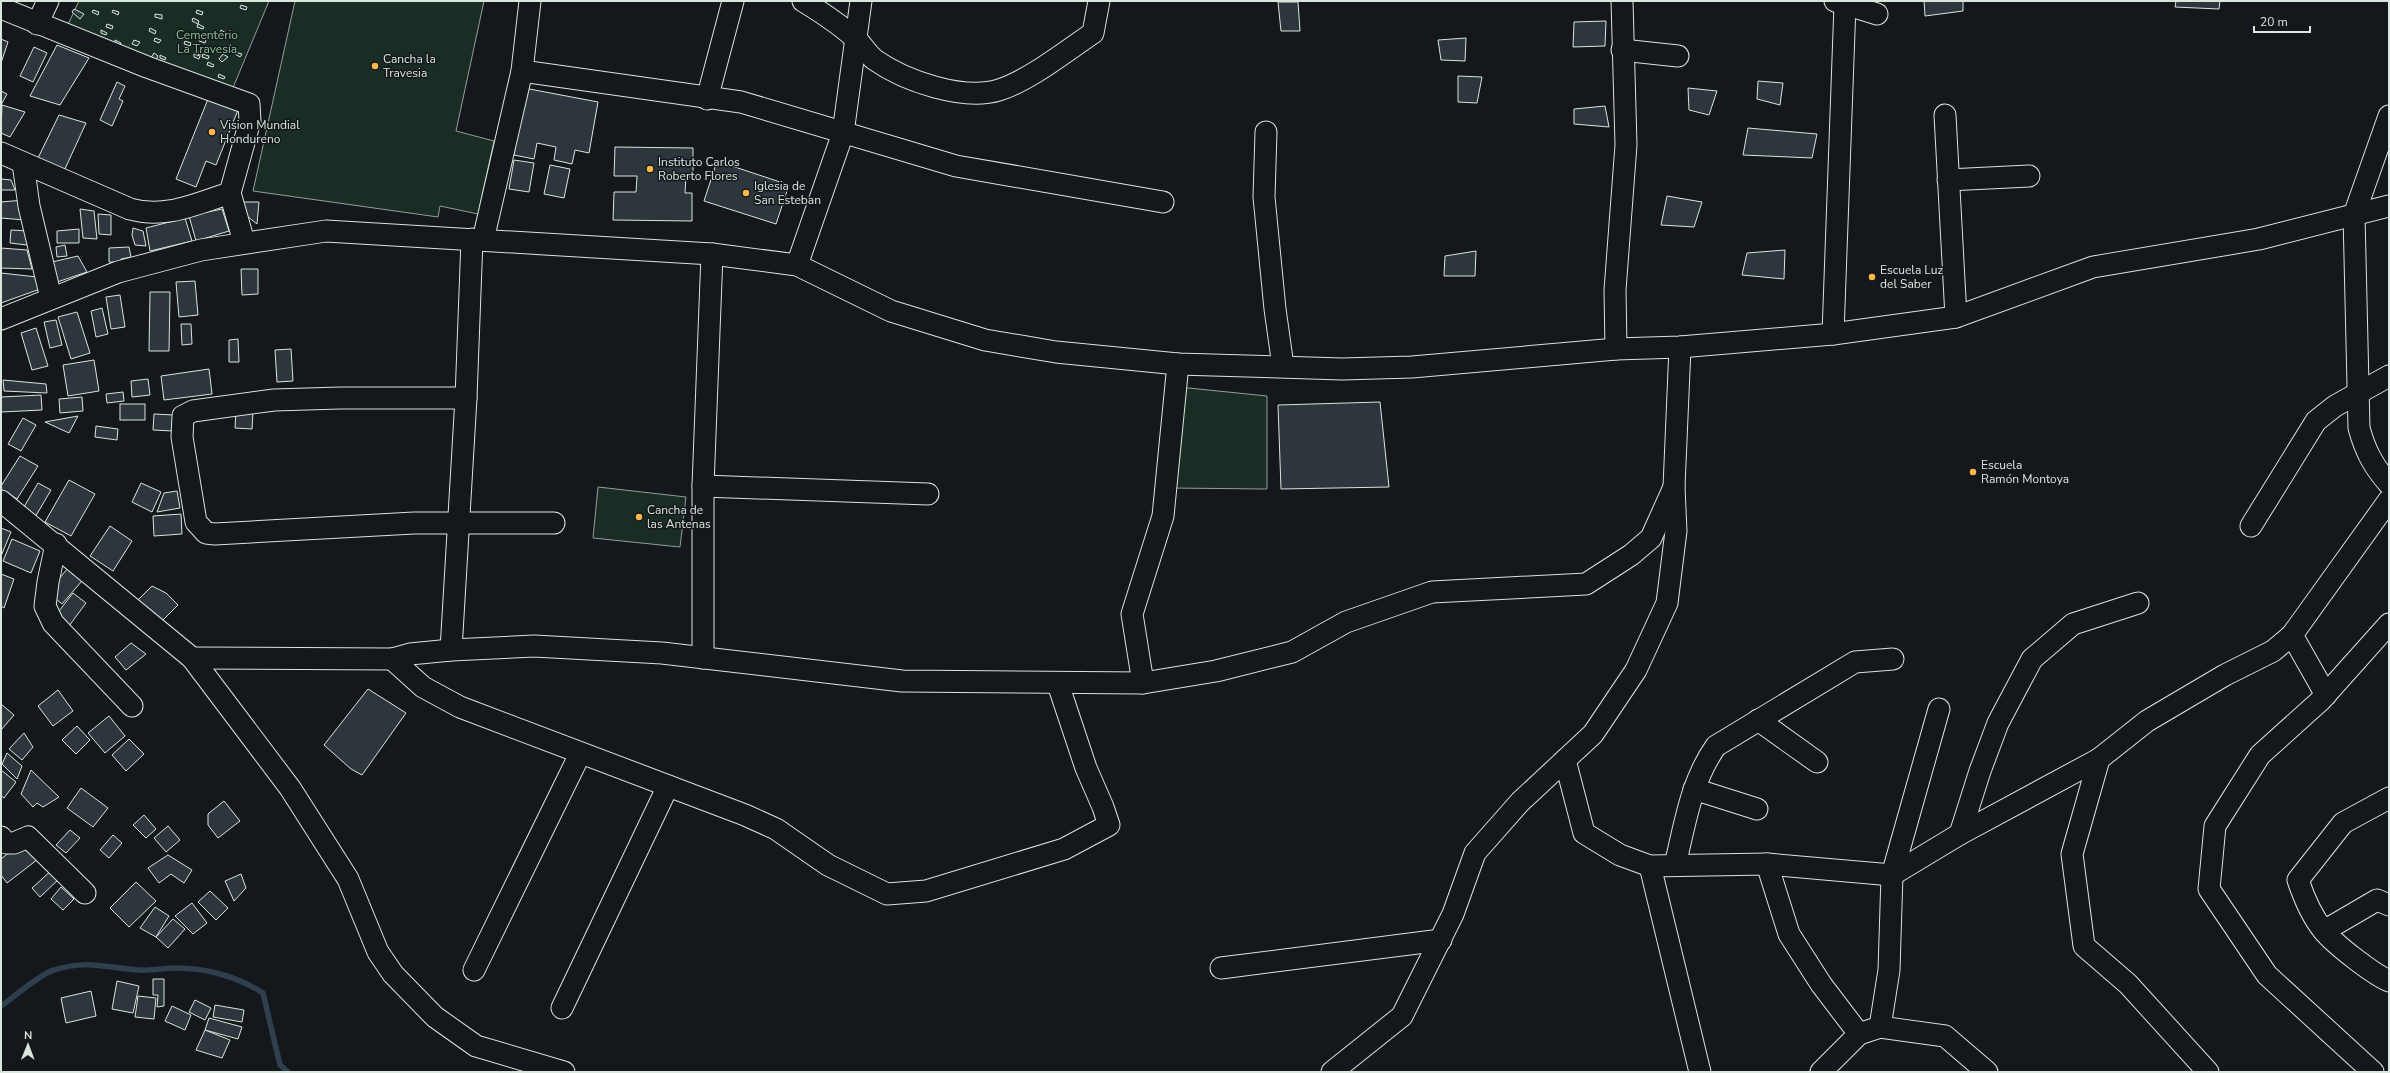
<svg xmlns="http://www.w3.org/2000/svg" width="2390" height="1073" viewBox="0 0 2390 1073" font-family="'Nunito Sans',sans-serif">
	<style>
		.green { fill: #1a2d24; stroke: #939e99 }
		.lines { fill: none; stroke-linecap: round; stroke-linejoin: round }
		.stream { stroke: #2f3f4d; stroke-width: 5.5 }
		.building { fill: #2c363c; stroke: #d8e6dc }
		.minor-casing { stroke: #d8e6dc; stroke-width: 23 }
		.minor { stroke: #14181c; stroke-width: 21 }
		.poi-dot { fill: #ffb74d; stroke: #14181c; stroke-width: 1.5 }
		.labels { text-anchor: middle; stroke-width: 3; stroke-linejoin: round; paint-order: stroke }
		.park-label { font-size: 12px; fill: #8ac095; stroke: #14181c }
		.poi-label { font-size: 12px; fill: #d8e6dc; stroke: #14181c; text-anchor: start }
	</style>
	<rect width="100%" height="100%" fill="#14181c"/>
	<g class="green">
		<polygon points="79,1 269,1 230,95 64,33"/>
		<polygon points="295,1 484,1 456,131 494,141 478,214 440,206 438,217 253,191"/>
		<polygon points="1179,387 1267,396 1267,489 1170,488"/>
		<polygon points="598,487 686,497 680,547 593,538"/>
	</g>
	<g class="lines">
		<path class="stream" d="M1,1006C14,997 40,974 54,970C88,959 107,968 140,970C152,971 165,968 177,968C207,968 238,977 263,993L280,1065L288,1072"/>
	</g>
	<g class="building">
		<polygon points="1924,1 1963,1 1963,11 1925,16"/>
		<polygon points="2176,1 2220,1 2219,9 2175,7"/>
		<polygon points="1278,2 1298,2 1300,31 1281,31"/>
		<polygon points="241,5 247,7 246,10 240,8"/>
		<polygon points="74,9 84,14 80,19 72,12"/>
		<polygon points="93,10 99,12 98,15 92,12"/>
		<polygon points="113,10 119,12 118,15 112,12"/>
		<polygon points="197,10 203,12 202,15 196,13"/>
		<polygon points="155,14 162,15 162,19 155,17"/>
		<polygon points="193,18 199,21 198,24 192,21"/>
		<polygon points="1606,21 1605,46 1573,47 1574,22"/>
		<polygon points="107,24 113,26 112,29 106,27"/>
		<polygon points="198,24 204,27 203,29 197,27"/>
		<polygon points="150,28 156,31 155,34 149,31"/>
		<polygon points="101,30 107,33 106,35 101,33"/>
		<polygon points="221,30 226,33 224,38 219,35"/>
		<polygon points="155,38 161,40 159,43 154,41"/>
		<polygon points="200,38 206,40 205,43 199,41"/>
		<polygon points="1466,38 1465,61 1441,60 1438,40"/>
		<polygon points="1,39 8,42 1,63"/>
		<polygon points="115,40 121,43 120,45 115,43"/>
		<polygon points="134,40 140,42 137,46 132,44"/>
		<polygon points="185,41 191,43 190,46 184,44"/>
		<polygon points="57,45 89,58 60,105 30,96"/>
		<polygon points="229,45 235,48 234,50 229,48"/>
		<polygon points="34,47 47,53 33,82 20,76"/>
		<polygon points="221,47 227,50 226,53 221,50"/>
		<polygon points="196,50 202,52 201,55 195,53"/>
		<polygon points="235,52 242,54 240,57 235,54"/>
		<polygon points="154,53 158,56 154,63 149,61"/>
		<polygon points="194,54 200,56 199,59 194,57"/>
		<polygon points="203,54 209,56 208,59 202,57"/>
		<polygon points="223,54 228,57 222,62 219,59"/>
		<polygon points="160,55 166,58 165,60 160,58"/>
		<polygon points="208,62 214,65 213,67 207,65"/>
		<polygon points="219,74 225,77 224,79 218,77"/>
		<polygon points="1458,76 1482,77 1477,103 1458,102"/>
		<polygon points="1758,81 1783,83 1780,105 1757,99"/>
		<polygon points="117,82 125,86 119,99 123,101 112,126 100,120"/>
		<polygon points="524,88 598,102 589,153 575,150 572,164 554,160 556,147 537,143 534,159 514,155"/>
		<polygon points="1688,88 1717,91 1709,115 1689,110"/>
		<polygon points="1,91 7,94 1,105"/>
		<polygon points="208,99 238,110 216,165 206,161 196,187 176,179"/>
		<polygon points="2,105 25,112 10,137 1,133"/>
		<polygon points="1605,106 1609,127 1574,124 1574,109"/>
		<polygon points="59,115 86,123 64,171 38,158"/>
		<polygon points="1748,128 1817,134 1812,158 1743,155"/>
		<polygon points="615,147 693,148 693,177 686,177 685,193 692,193 692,221 613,220 614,192 636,192 637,176 614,176"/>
		<polygon points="514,160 534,163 529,192 509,189"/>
		<polygon points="717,161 789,185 776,224 704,201"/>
		<polygon points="550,165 570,169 564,198 544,194"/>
		<polygon points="1,179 11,180 15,190 1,190"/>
		<polygon points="1667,196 1702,202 1694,227 1661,225"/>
		<polygon points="24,200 25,220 1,218 1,202"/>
		<polygon points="241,202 259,202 257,224 243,213"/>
		<polygon points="80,209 94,211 97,239 83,238"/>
		<polygon points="222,209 229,231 196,241 189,216"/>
		<polygon points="98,214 111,215 111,235 99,234"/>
		<polygon points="185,218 192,241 150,251 146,228"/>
		<polygon points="133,228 143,231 146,246 135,245 132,235"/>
		<polygon points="79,229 79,243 57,243 57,231"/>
		<polygon points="11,230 28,231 27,245 10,243"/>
		<polygon points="65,245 67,256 57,257 56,247"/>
		<polygon points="129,247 131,257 121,259 121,263 109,262 109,248"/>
		<polygon points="1,248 27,250 32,269 1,268"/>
		<polygon points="1785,250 1784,279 1742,275 1747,253"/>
		<polygon points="1476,251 1475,276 1444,276 1445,256"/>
		<polygon points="78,256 87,272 57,282 52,262"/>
		<polygon points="241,269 258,269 258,294 242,295"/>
		<polygon points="1,273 37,277 40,289 1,303"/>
		<polygon points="195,281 198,315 179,317 176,282"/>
		<polygon points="150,292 170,292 169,351 149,351"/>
		<polygon points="120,295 125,327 111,329 106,297"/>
		<polygon points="102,308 108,334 96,337 91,311"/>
		<polygon points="77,312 90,353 71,359 58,317"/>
		<polygon points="56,320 62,345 50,348 44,322"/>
		<polygon points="181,324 191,324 192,344 182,345"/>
		<polygon points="36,328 48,366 32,370 21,333"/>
		<polygon points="238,339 239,362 229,362 229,340"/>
		<polygon points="291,349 293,381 277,382 275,350"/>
		<polygon points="94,360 99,391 68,396 63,365"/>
		<polygon points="209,369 212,394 164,400 161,376"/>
		<polygon points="148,379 150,395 132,397 131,381"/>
		<polygon points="3,380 46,384 47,393 4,391"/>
		<polygon points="123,392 124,401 107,403 106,394"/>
		<polygon points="41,395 42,410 1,412 1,397"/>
		<polygon points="82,397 83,411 60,413 59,399"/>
		<polygon points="1380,402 1389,487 1281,489 1278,405"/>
		<rect x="120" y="404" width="25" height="16"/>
		<polygon points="236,411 253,411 252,429 235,428"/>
		<polygon points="154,414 174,415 173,431 153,430"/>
		<polygon points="78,416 69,433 45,422"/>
		<polygon points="23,418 36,425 21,451 8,444"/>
		<polygon points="96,426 118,429 117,440 95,437"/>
		<polygon points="20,456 38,466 17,499 1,489 1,486"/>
		<polygon points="69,480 95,494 71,536 45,522"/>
		<polygon points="38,483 51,490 34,519 21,512"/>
		<polygon points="141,483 161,492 152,512 132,502"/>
		<polygon points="177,491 180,508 157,512 164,493"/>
		<polygon points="181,514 182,534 154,536 153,516"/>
		<polygon points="110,526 132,541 113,571 90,556"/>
		<polygon points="1,528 11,532 1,556"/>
		<polygon points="12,539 40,551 31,573 3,561"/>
		<polygon points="73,562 88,574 62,604 48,592"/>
		<polygon points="1,574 14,579 4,608 1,606"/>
		<polygon points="152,586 166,593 178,605 158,625 135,603"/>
		<polygon points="73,593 86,603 66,630 52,620"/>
		<polygon points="131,643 146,654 126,670 115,657"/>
		<polygon points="368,689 406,713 362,775 351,769 324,745"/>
		<polygon points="58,690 73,711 53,726 38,706"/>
		<polygon points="1,704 14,715 1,730"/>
		<polygon points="109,716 125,736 105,753 88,733"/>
		<polygon points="77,726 90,740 76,754 62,740"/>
		<polygon points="24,733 33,747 22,760 9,749"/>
		<polygon points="129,739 144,754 126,771 112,755"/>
		<polygon points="7,753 22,766 17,779 2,764"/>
		<polygon points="1,770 16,782 4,798 1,796"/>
		<polygon points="31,770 59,797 43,807 37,803 33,807 21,794"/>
		<polygon points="81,788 108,808 93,827 67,808"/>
		<polygon points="224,801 240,821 218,838 208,825 208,814"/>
		<polygon points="144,815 156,829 146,838 133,825"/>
		<polygon points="168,826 180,840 166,852 154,838"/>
		<polygon points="70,830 80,838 66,853 56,845"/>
		<polygon points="113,835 122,843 109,858 100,850"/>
		<polygon points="27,838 42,856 7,883 1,875 1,859"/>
		<polygon points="168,855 192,870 184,883 171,874 159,883 148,868"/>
		<polygon points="53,869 61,877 40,897 32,888"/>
		<polygon points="241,874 246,888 234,901 225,881"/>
		<polygon points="136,882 156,901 129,927 110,908"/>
		<polygon points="61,887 74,899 63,910 51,899"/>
		<polygon points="210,891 228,908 216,920 198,902"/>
		<polygon points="192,903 207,923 193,934 175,916"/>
		<polygon points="155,907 169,916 156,937 140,928"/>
		<polygon points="173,919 185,929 168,948 156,937"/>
		<polygon points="153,979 164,979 164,1006 157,1007 158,995 153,995"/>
		<polygon points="117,981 139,986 133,1013 112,1009"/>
		<polygon points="91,991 96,1016 66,1023 61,998"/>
		<polygon points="138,996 156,998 154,1019 135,1017"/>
		<polygon points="195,1000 211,1008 205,1020 189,1012"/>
		<polygon points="215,1005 244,1010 242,1022 213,1017"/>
		<polygon points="172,1006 191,1015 185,1030 165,1021"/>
		<polygon points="209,1018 242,1027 238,1039 205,1030"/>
		<polygon points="205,1030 230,1040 222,1058 196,1050"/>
	</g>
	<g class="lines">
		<defs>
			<g id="minor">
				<path d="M803,1C821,12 841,25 857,40C863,46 868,55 875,60C905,81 963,101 999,90C1030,80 1066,51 1093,33L1099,1"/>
				<polyline points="1835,1 1877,14"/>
				<polyline points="1,8 147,67 249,104 250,121 230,193"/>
				<polyline points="37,24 48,1"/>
				<polyline points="1622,50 1678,56"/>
				<polyline points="522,71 741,102 956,166 1163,202"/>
				<polyline points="707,99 733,1"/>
				<polyline points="1945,115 1956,317"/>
				<path d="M2389,116L2354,215L2359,428C2365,450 2373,466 2389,484"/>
				<polyline points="1266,132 1264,197 1275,309 1283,366"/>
				<path d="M1,153L130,209C166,219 195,204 230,193L244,242"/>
				<polyline points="23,163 29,206 51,298"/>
				<polyline points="1948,180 2029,176"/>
				<polyline points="483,240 522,71 530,1"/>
				<polyline points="797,265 843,133 861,1"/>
				<polyline points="1,319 118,272 201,250 326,231 712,254 797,265 891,311 985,340 1056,352 1178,364 1342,369 1412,367 1616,349 1680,347 1833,334 1956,317 2093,267 2259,239 2389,206"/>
				<polyline points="1833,334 1845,4"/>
				<polyline points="1616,349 1615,290 1626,145 1622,1"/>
				<polyline points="466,398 340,398 274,400 193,411 183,416 182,437 196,522 206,533 215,534 414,523 554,523"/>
				<polyline points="703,486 928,494"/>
				<polyline points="1,501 192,658 290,788 348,879 378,952 393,974 435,1017 476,1046 564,1072"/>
				<polyline points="2251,526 2316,421 2335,406 2389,376"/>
				<polyline points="56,544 48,582 45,606 53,623 132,706"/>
				<polyline points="2292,635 2326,695"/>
				<polyline points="451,650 466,398 472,239"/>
				<polyline points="192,658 392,659 410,654 451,650 534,646 662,653 902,681 1143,683 1216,671 1292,652 1346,622 1432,592 1586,584 1631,555 1651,538 1674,487"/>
				<polyline points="703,658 703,486 712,254"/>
				<polyline points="392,659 423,687 460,707 745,815 776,829 828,865 887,894 926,891 1064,849 1109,825 1103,807 1086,768 1058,684"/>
				<polyline points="1143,683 1132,614 1163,516 1178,364"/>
				<polyline points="1758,720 1817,762"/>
				<polyline points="1565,760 1584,833 1620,855 1650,866 1767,864 1892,875 1960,834 2099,759"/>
				<polyline points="1694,789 1757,809"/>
				<path d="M2389,798L2343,823L2298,880C2304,898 2311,915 2323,930C2334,944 2373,974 2389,981"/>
				<polyline points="1960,834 1980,771 1998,723 2032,659 2073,624 2138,603"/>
				<polyline points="1,837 6,843 14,843 28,837 85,893"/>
				<polyline points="1767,864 1789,934 1821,984 1859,1034"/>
				<path d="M1675,865C1685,824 1691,781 1716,746L1855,662L1893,659"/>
				<polyline points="1650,866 1700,1072"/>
				<polyline points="2324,931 2377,900 2389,905"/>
				<polyline points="1221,968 1441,940"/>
				<polyline points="474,970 580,754"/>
				<polyline points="562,1008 668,786"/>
				<polyline points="1880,1027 1889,970 1892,875 1939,709"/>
				<polyline points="1332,1072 1402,1016 1453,914 1475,853 1520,802 1593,734 1636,670 1667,603 1676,531 1674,487 1680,347"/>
				<polyline points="1821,1072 1859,1034 1880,1027 1945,1036 1987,1072"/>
				<polyline points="2208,1072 2128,984 2084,946 2072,854 2099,759 2147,721 2225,675 2273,651 2292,635 2389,500"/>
				<polyline points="2373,1072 2267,975 2209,889 2215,826 2260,755 2320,701 2389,624"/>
			</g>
		</defs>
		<use href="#minor" class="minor-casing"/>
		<use href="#minor" class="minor"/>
	</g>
	<g class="poi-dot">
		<circle cx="375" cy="66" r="4"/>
		<circle cx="212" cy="132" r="4"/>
		<circle cx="650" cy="169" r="4"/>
		<circle cx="746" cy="193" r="4"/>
		<circle cx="1872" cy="277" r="4"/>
		<circle cx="1973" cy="472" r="4"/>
		<circle cx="639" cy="517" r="4"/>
	</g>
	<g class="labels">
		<g class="park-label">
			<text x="207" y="39">Cementerio<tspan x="207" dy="14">La Travesía</tspan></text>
		</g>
		<g class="poi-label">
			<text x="383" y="63">Cancha la<tspan x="383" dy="14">Travesia</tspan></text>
			<text x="220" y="129">Vision Mundial<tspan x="220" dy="14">Hondureno</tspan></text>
			<text x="658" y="166">Instituto Carlos<tspan x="658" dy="14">Roberto Flores</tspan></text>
			<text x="754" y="190">Iglesia de<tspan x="754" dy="14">San Esteban</tspan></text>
			<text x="1880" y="274">Escuela Luz<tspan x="1880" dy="14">del Saber</tspan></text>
			<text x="1981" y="469">Escuela<tspan x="1981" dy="14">Ramón Montoya</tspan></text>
			<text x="647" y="514">Cancha de<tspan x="647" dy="14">las Antenas</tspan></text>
		</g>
	</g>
	<rect width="2390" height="1073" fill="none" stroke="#d8e6dc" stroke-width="4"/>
	<g transform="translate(28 1045) rotate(1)" stroke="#14181c" stroke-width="3" paint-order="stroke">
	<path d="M0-3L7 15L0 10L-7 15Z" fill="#d8e6dc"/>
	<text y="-6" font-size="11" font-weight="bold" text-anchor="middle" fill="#d8e6dc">N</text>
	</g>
	<path d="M2254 26v6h56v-6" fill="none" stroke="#d8e6dc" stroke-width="2"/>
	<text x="2260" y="26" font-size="12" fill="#d8e6dc" stroke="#14181c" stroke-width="3" paint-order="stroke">20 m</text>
</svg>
